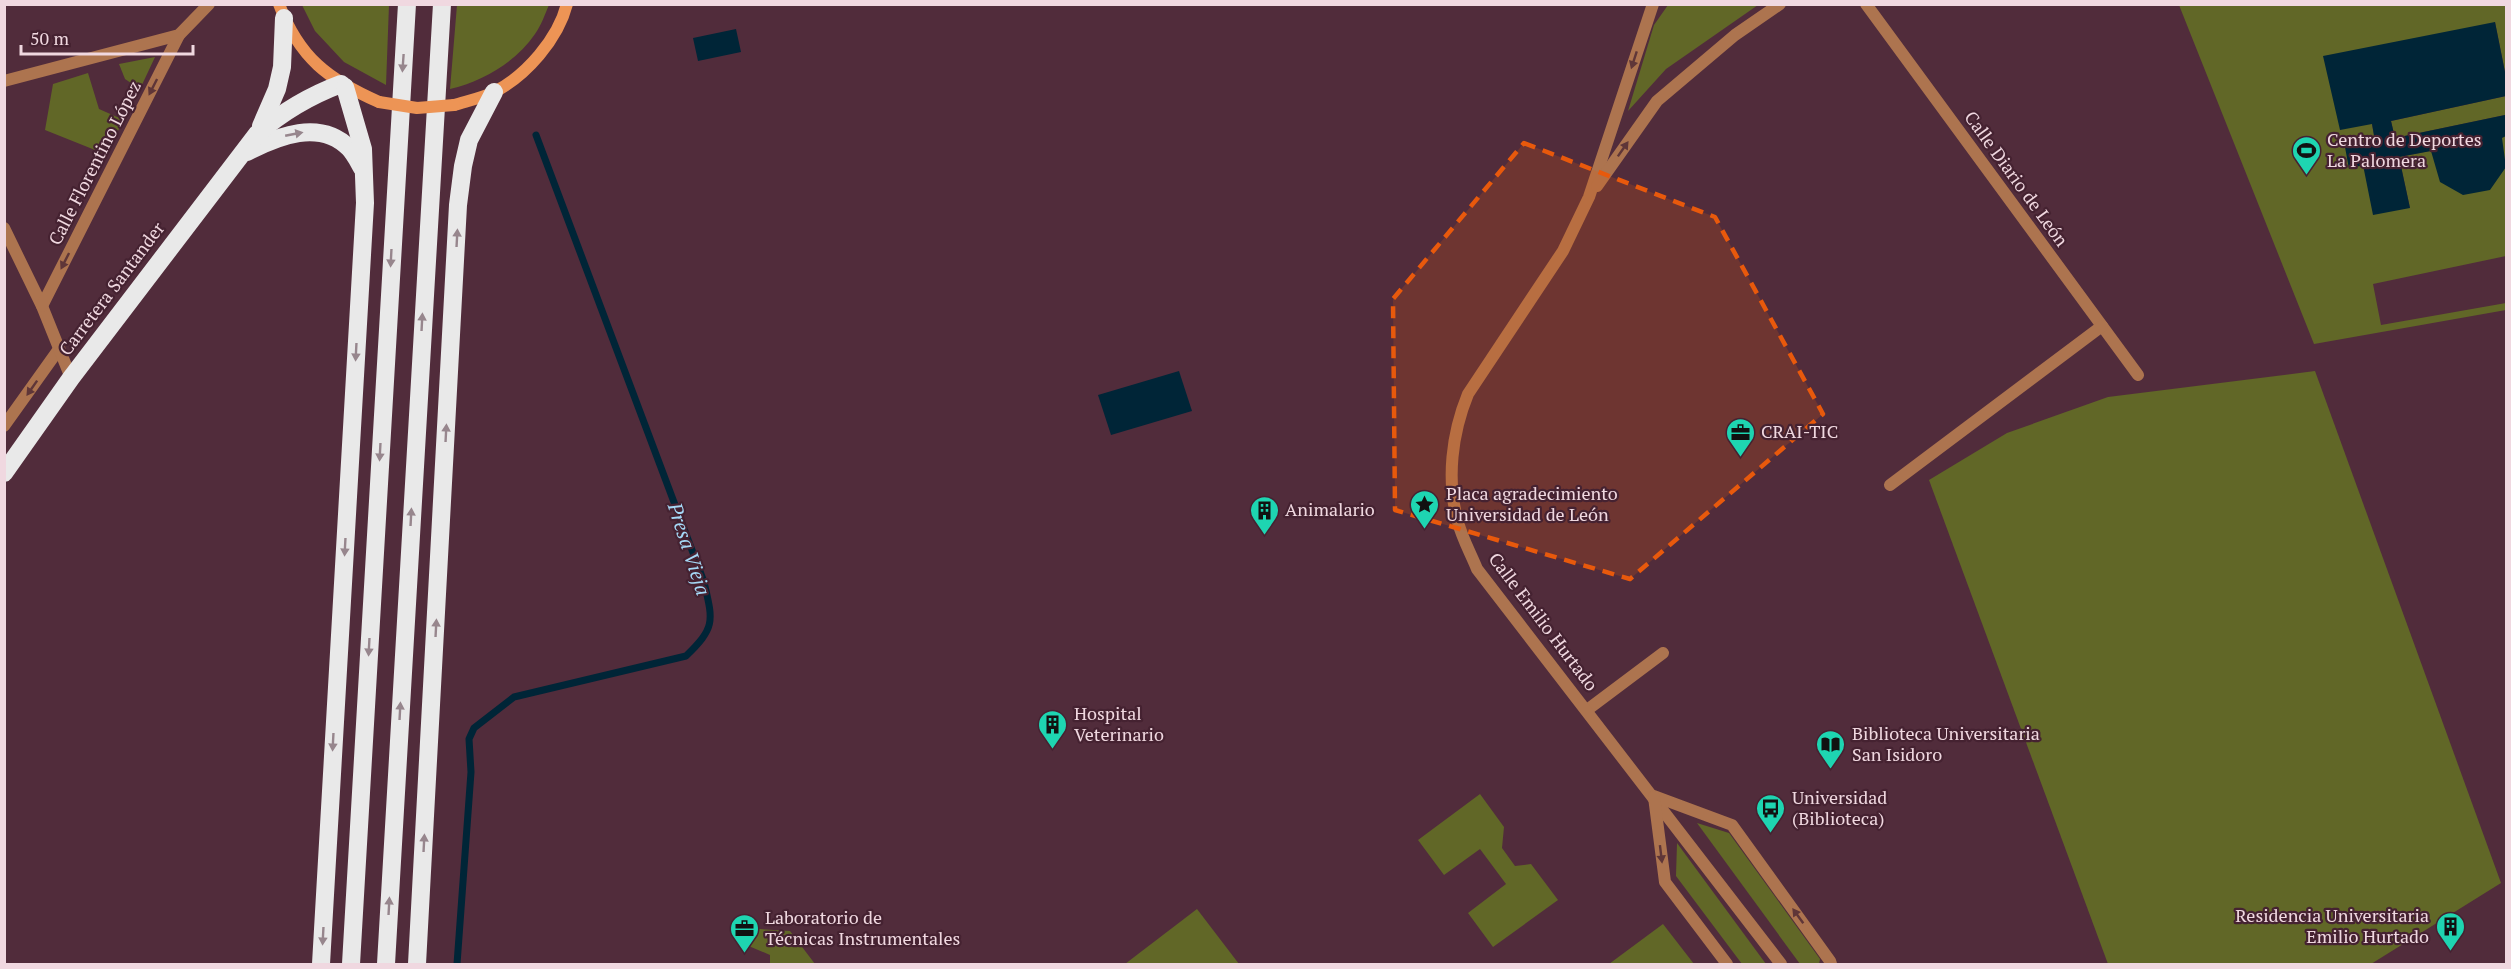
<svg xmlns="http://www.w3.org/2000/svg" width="2511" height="969" viewBox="0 0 2511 969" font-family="'PT Serif',serif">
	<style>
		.green { fill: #616727 }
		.water { fill: #002537 }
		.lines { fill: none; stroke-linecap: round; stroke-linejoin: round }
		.stream { stroke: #002537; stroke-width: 7 }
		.lane { stroke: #ad744f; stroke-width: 12 }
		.street { stroke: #ad744f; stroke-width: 12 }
		.secondary { stroke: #ed9455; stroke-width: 12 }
		.highway { stroke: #e9e9e9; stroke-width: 18 }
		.secondary-bridge { stroke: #ed9455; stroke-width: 12 }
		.oneway { fill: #5f3638 }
		.oneway2 { fill: #97868d }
		.marked { fill: #e8590c; fill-opacity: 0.2; stroke: #e8590c; stroke-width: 4.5; stroke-dasharray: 12 8; stroke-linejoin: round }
		.labels { text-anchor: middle; stroke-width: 4.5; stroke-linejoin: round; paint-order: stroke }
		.poi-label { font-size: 18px; fill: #f0d8e0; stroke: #452231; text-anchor: start }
		.street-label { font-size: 18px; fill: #f0d8e0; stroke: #452231 }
		.water-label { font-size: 20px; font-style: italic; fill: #a5d8f6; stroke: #452231 }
	</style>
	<rect width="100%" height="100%" fill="#512c3b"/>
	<g class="green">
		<polygon points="302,5 389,5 386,85 344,62 315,31"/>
		<path d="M457,5V4L549,5C545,14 541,26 535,34C516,62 483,81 450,89Z"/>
		<polygon points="1668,5 1758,5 1666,69 1628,111 1654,25"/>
		<polygon points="2179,5 2506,5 2506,77 2495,22 2372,124 2375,141 2345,147 2410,208 2399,157 2506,136 2506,256 2373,284 2381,325 2506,303 2506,310 2314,344"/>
		<polygon points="155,57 140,89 125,79 119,64"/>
		<polygon points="88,73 99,109 124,120 105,154 45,130 53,84"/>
		<polygon points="2506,96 2506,122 2505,115 2395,138 2391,121"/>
		<polygon points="2315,371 2501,883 2371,964 2108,964 1929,480 2007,433 2108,397"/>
		<polygon points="1480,794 1504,827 1502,848 1515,866 1531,864 1558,900 1493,947 1468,913 1506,884 1480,849 1444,875 1418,840"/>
		<polygon points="1697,823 1729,833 1820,959 1819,964 1800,964"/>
		<polygon points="1677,843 1766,964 1742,964 1676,876"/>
		<polygon points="1197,909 1239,964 1125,964"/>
		<polygon points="1663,924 1694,964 1609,964"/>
		<polygon points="744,928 790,931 815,964 770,964 770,955 744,944"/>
	</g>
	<g class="water">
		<polygon points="2495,22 2506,77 2506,96 2391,121 2395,138 2505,115 2506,136 2502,138 2506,167 2490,190 2463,195 2440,182 2431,151 2399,157 2410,208 2373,215 2363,165 2349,169 2345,147 2375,141 2372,124 2340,130 2323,56"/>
		<polygon points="736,29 741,52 698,61 693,38"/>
		<polygon points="1179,371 1192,411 1111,435 1098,395"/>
	</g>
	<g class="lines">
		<path class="stream" d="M457,964L471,772L469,739L474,728L514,697L686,656C716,627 713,621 704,582L536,135"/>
		<g class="lane">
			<polyline points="4,426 59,349"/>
			<polyline points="1587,710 1663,653"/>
		</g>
		<g class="street">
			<path d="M1653,4L1589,197L1563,251L1468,394C1452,433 1446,480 1458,522C1462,538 1471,554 1477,569L1781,964"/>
			<polyline points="1866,4 2138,375"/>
			<polyline points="4,81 179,35 209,4"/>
			<polyline points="1597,186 1657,101 1735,35 1780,4"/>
			<polyline points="4,228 42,306 71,378"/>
			<polyline points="42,306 179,35"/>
			<polyline points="1890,485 2102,326"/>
			<polyline points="1654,796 1732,825 1830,961 1831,964"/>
			<polyline points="1654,797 1665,882 1727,964"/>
		</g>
		<g class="secondary">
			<path d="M279,4C299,58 329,80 379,102"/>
			<path d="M454,105C467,101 482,98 494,92C526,76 558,39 567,4"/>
		</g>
		<g class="highway">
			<polyline points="261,126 277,89 282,67 284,18"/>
			<path d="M247,152C278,136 320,119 349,148C354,153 358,161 362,168"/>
			<path d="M4,473L71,378L257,134C282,112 309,96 341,84"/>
			<polyline points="321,964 365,203 363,149 345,87"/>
			<polyline points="351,964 407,4"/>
			<polyline points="386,964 442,4"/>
			<polyline points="417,964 458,205 463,166 469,140 494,92"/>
		</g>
		<polyline class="secondary-bridge" points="379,102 417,108 454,105"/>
	</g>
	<defs><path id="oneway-solid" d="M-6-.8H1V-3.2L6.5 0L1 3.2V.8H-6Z" transform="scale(1.5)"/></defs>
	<g class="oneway">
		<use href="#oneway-solid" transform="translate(1634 60) rotate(108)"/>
		<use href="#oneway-solid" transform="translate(153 87) rotate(117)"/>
		<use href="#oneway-solid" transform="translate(1623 149) rotate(-55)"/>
		<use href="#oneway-solid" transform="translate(65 261) rotate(117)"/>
		<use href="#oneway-solid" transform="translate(32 388) rotate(125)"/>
		<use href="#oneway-solid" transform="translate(1661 854) rotate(83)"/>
		<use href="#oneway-solid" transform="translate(1798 916) rotate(-126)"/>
	</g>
	<g class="oneway2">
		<use href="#oneway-solid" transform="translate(403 63) rotate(94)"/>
		<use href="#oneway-solid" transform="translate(294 134) rotate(-11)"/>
		<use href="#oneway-solid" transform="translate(457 238) rotate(-87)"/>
		<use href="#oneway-solid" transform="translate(391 258) rotate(93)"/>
		<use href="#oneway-solid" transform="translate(422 322) rotate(-87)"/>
		<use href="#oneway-solid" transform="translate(356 352) rotate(93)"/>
		<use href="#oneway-solid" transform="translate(446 433) rotate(-87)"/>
		<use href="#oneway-solid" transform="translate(380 452) rotate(93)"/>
		<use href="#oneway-solid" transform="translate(411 517) rotate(-87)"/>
		<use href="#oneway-solid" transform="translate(345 547) rotate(93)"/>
		<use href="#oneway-solid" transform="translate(436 628) rotate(-87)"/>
		<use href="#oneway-solid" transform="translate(369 647) rotate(93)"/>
		<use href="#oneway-solid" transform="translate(400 711) rotate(-87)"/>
		<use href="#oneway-solid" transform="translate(333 742) rotate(93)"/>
		<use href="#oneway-solid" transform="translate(424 843) rotate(-87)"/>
		<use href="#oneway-solid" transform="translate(389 906) rotate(-87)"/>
		<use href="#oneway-solid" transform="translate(323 936) rotate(93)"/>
	</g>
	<path class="marked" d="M1524,143L1715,217L1823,414L1630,579L1395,510L1393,299Z"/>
	<defs>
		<symbol id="stadium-pin" viewBox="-11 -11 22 30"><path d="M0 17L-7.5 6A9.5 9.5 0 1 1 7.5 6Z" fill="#1ed5b1" stroke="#452231"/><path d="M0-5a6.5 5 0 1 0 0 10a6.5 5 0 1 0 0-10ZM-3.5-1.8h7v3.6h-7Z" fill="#111"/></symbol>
		<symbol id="office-pin" viewBox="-11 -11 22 30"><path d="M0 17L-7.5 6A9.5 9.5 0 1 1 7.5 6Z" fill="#1ed5b1" stroke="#452231"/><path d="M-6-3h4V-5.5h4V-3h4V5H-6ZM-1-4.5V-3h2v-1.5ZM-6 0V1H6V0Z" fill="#111"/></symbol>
		<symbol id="sight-pin" viewBox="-11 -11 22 30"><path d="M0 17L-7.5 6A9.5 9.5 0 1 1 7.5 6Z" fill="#1ed5b1" stroke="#452231"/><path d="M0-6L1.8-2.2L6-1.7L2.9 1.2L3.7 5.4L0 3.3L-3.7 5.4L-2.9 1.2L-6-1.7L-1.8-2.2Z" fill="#111"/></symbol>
		<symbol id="building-pin" viewBox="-11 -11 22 30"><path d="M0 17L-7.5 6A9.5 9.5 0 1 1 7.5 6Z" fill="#1ed5b1" stroke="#452231"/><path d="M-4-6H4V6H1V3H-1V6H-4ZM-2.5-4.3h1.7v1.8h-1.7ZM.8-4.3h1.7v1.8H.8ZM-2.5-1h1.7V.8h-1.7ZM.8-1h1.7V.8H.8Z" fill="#111"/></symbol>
		<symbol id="library-pin" viewBox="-11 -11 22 30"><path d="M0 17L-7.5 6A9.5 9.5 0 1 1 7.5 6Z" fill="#1ed5b1" stroke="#452231"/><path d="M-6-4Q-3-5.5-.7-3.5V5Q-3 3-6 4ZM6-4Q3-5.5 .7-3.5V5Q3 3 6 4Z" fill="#111"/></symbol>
		<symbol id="bus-pin" viewBox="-11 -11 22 30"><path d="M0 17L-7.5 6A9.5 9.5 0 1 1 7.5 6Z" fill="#1ed5b1" stroke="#452231"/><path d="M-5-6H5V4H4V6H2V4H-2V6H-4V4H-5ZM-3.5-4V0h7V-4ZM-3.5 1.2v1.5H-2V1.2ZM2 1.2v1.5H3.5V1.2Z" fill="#111"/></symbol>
	</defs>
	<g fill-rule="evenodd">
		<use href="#stadium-pin" x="2290" y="134" width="33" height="45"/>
		<use href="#office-pin" x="1724" y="416" width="33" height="45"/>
		<use href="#sight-pin" x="1408" y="488" width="33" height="45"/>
		<use href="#building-pin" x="1248" y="494" width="33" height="45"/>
		<use href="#building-pin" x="1036" y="708" width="33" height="45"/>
		<use href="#library-pin" x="1814" y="728" width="33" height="45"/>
		<use href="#bus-pin" x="1754" y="792" width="33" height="45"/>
		<use href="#building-pin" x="2434" y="910" width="33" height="45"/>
		<use href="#office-pin" x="728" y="912" width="33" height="45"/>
	</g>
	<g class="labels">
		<g class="poi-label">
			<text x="2327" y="146">Centro de Deportes<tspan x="2327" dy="21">La Palomera</tspan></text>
			<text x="1761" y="438">CRAI-TIC</text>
			<text x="1446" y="500">Placa agradecimiento<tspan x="1446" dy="21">Universidad de León</tspan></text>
			<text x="1285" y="516">Animalario</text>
			<text x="1074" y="720">Hospital<tspan x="1074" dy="21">Veterinario</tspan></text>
			<text x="1852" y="740">Biblioteca Universitaria<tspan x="1852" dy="21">San Isidoro</tspan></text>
			<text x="1792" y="804">Universidad<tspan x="1792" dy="21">(Biblioteca)</tspan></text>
			<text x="2429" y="922" text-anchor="end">Residencia Universitaria<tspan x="2429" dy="21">Emilio Hurtado</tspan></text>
			<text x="765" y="924">Laboratorio de<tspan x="765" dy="21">Técnicas Instrumentales</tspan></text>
		</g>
		<g class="street-label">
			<text transform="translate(95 163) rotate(-63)" y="6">Calle Florentino López</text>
			<text transform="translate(2016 179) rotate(54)" y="6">Calle Diario de León</text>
			<text transform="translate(112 289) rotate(-53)" y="6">Carretera Santander</text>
			<text transform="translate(1543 622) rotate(53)" y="6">Calle Emilio Hurtado</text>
		</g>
		<g class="water-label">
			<text transform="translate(689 549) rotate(72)" y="7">Presa Vieja</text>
		</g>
	</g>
	<rect width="2511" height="969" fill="none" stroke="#f0d8e0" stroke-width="12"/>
	<path d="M21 45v9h172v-9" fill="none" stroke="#f0d8e0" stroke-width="3"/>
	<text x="30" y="45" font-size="18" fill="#f0d8e0" stroke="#452231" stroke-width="4.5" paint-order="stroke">50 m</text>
</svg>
